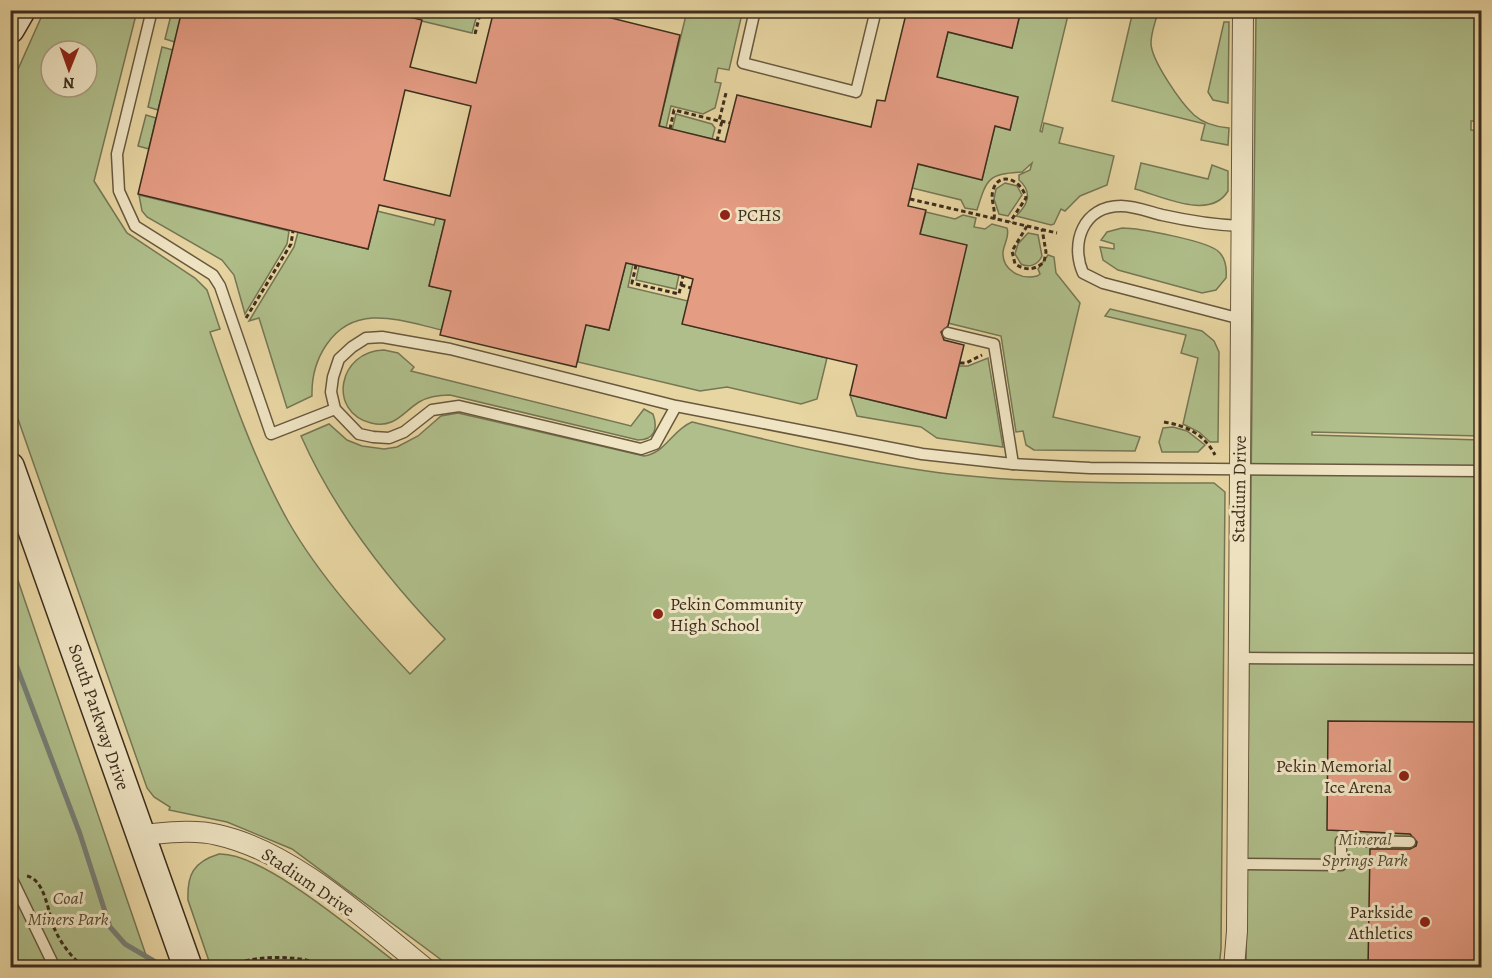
<svg xmlns="http://www.w3.org/2000/svg" width="1492" height="978" viewBox="0 0 1492 978" font-family="Alegreya,serif">
	<style>
		.green { fill: #afbe8a; stroke: #767654; stroke-width: 1.5; fill-rule: evenodd }
		.lines { fill: none; stroke-linecap: round; stroke-linejoin: round }
		.stream { stroke: #777f76; stroke-width: 5 }
		.building { fill: #e49c83; stroke: #3d2e1d; stroke-width: 1.5; fill-rule: evenodd }
		.service-casing { stroke: #68583e; stroke-width: 13 }
		.minor-casing { stroke: #68583e; stroke-width: 22 }
		.secondary-casing { stroke: #3d2e1d; stroke-width: 31 }
		.path { stroke: #3d2e1d; stroke-width: 3; stroke-dasharray: 4.5 3; stroke-linecap: butt }
		.service { stroke: #efe4c3; stroke-width: 10 }
		.minor { stroke: #efe4c3; stroke-width: 20 }
		.secondary { stroke: #efe4c3; stroke-width: 28 }
		.poi-dot { fill: #8f2418; stroke: #efe4c3; stroke-width: 2 }
		.labels { text-anchor: middle; stroke-width: 6; stroke-linejoin: round; paint-order: stroke }
		.poi-label { font-size: 18px; fill: #3d2e1d; stroke: #efe4c3; text-anchor: start }
		.street-label { font-size: 18px; fill: #3d2e1d; stroke: #efe4c3 }
		.park-label { font-size: 18px; font-style: italic; fill: #544b33; stroke: #efe4c3 }
	</style>
	<rect width="100%" height="100%" fill="#e7d5a2"/>
	<filter id="stains"><feTurbulence type="fractalNoise" baseFrequency=".00333" numOctaves="4"/><feColorMatrix values="0 0 0 0 .2 0 0 0 0 .09 0 0 0 0 .02 0 0 0 .5 -.17"/></filter>
	<radialGradient id="worn" r=".72"><stop offset=".6" stop-color="#630" stop-opacity="0"/><stop offset="1" stop-color="#630" stop-opacity=".3"/></radialGradient>
	<g class="green">
		<path d="M44,11H137L94,181L127,233L195,278L207,290L220,329L210,332C232,396 255,462 288,521C320,577 366,627 410,674L445,639C387,579 335,513 301,436L329,424L347,440L362,446L384,449L397,447L418,436L441,416L458,413L644,456C666,453 672,430 692,422C775,442 857,462 941,473C1032,484 1123,483 1214,483L1225,492L1221,949L1219,967H451L292,849L227,822L169,810L170,807L154,797L147,788L11,399V85ZM51,51H87V87H51Z"/>
		<polygon points="172,11 182,11 175,42 165,39"/>
		<polygon points="380,11 478,11 472,33"/>
		<polygon points="687,11 732,11 741,18 729,70 718,68 715,82 721,83 715,108 703,114 671,106 666,128 659,126"/>
		<path d="M1021,11H1069L1040,131L1042,132L1044,123L1063,128L1059,143L1114,156L1107,185L1080,196L1065,211L1061,209L1054,224L1051,225L1016,216C1028,205 1033,192 1019,180V175L1030,170L1032,163L1022,172C988,174 987,178 977,210L965,208L961,200L912,188L918,164L982,179L995,126L1010,130L1018,97L937,77L948,32L1012,48Z"/>
		<path d="M1133,11H1158C1156,21 1151,32 1151,43C1151,60 1181,103 1194,115C1203,123 1217,127 1229,128L1228,145L1201,140L1205,124L1112,101Z"/>
		<polygon points="1256,11 1481,11 1481,121 1471,121 1471,130 1482,131 1481,436 1312,432 1312,435 1481,440 1481,967 1246,968"/>
		<polygon points="1224,22 1229,22 1228,103 1213,100 1208,92"/>
		<polygon points="162,47 173,50 158,110 148,107"/>
		<polygon points="676,114 712,124 715,128 712,139 672,130"/>
		<polygon points="146,115 156,118 149,149 138,146"/>
		<path d="M1141,163L1208,179L1212,165L1228,171V191C1210,221 1162,196 1135,189Z"/>
		<polygon points="1005,183 1017,186 1022,195 1008,216 999,214 994,199 996,189"/>
		<polygon points="139,195 289,231 287,244 245,314 234,275 222,260 147,217 142,211"/>
		<path d="M377,211L434,225L436,218L445,220L429,286L476,297L442,330C419,325 396,317 373,318C332,320 311,360 312,396L287,408L259,318L249,321L294,247L298,232L368,249Z"/>
		<path d="M926,212L955,219L963,215L976,218L974,227L985,229L992,224L1007,228C1010,237 1004,243 1003,252C1002,271 1022,280 1037,276L1040,274L1038,269L1048,255L1054,257L1056,273L1080,303L1053,417L1140,437L1135,451L1034,450L1026,445L1023,431L1016,432L1001,336L948,323L920,234Z"/>
		<path d="M1122,228C1138,228 1209,241 1219,252C1226,259 1227,268 1226,278L1216,290L1202,293L1118,270L1103,260L1100,247L1114,249V244L1101,240L1107,232Z"/>
		<path d="M1028,233L1038,235L1042,256C1038,265 1029,268 1021,264L1015,254L1018,244Z"/>
		<polygon points="626,262 633,264 628,287 688,301 683,324 827,358 817,399 801,404 727,387 700,391 578,362 580,349 556,343 562,319 609,330"/>
		<polygon points="639,266 679,275 676,289 636,280"/>
		<polygon points="1110,309 1202,331 1214,341 1219,352 1218,442 1210,442 1199,432 1183,424 1198,358 1181,353 1186,335 1105,316"/>
		<path d="M384,350L398,353L414,367L411,371L631,426L644,409L653,414C658,428 655,440 638,440L450,395C439,395 429,396 419,402C402,413 394,429 371,423C327,412 338,351 384,350Z"/>
		<polygon points="988,358 1003,447 937,438 921,427 857,416 850,395 946,418 959,366 968,366"/>
		<polygon points="1173,427 1187,431 1205,445 1198,452 1162,452 1159,442 1163,428"/>
		<polygon points="11,560 150,967 11,967"/>
		<path d="M219,854C264,852 364,939 402,967H211L188,900C187,875 193,862 219,854Z"/>
	</g>
	<g class="lines">
		<polyline class="stream" points="10,642 15,662 80,834 110,927 125,944 159,964"/>
	</g>
	<g class="building">
		<path d="M182,10H380L422,20L410,67L476,83L494,10H579L680,35L659,126L725,142L737,95L871,127L877,100L885,101L907,10H1021L1012,48L948,32L937,77L1018,97L1010,130L995,126L982,180L918,164L908,206L926,210L920,234L967,245L948,326L941,332L944,340L964,345L946,418L850,395L857,365L682,324L693,279L679,275L626,263L609,330L586,325L576,367L440,335L451,291L429,286L445,220L379,205L368,249L138,194ZM405,90L471,106L450,196L384,180Z"/>
		<polygon points="1328,721 1482,722 1482,968 1368,968 1370,849 1410,849 1416,846 1417,842 1410,834 1327,830"/>
	</g>
	<g class="lines">
		<defs>
			<g id="service">
				<polyline points="152,10 117,154 119,191 135,226 213,275 220,286 271,434 335,409"/>
				<polyline points="648,10 656,10"/>
				<polyline points="755,10 743,63 856,92 876,10"/>
				<path d="M1241,319L1103,283L1083,273C1070,243 1083,206 1121,206C1134,206 1150,212 1162,215C1189,221 1214,225 1241,226"/>
				<polyline points="948,333 994,344 1013,464"/>
				<polyline points="676,406 655,444 641,449 459,406 432,410 404,432 389,438 373,437 359,434 335,409 331,392 333,377 339,359 352,347 366,338 382,337 450,349 676,406 922,454 1013,464 1090,468 1482,471"/>
				<polyline points="1238,658 1482,659"/>
				<polyline points="1237,864 1341,865 1341,841 1410,842"/>
				<polyline points="10,875 55,968"/>
			</g>
			<g id="minor">
				<path d="M141,835C166,833 193,829 218,835C294,852 365,920 425,968"/>
				<polyline points="1234,968 1237,931 1243,10"/>
			</g>
			<g id="secondary">
				<polyline points="10,29 21,10"/>
				<polyline points="10,467 188,968"/>
			</g>
		</defs>
		<use href="#service" class="service-casing"/>
		<use href="#minor" class="minor-casing"/>
		<use href="#secondary" class="secondary-casing"/>
		<g class="path">
			<polyline points="475,34 481,10"/>
			<polyline points="721,121 730,123"/>
			<polyline points="670,129 674,110 719,121 726,93"/>
			<polyline points="717,141 722,121"/>
			<polyline points="910,199 1057,233"/>
			<path d="M994,219C996,209 990,200 993,190C999,170 1022,180 1026,198L1010,222"/>
			<path d="M1027,226L1012,251L1015,264C1026,271 1035,270 1044,262L1046,252L1042,229"/>
			<polyline points="636,265 632,283 679,294 683,276"/>
			<polyline points="681,285 691,288"/>
			<polyline points="246,318 291,244 293,231"/>
			<polyline points="960,363 966,363 982,355"/>
			<path d="M1164,422C1187,426 1204,434 1215,455"/>
			<path d="M27,876C46,880 48,915 55,930C62,945 72,958 85,968"/>
			<path d="M216,968C254,956 294,952 332,968"/>
		</g>
		<use href="#service" class="service"/>
		<use href="#minor" class="minor"/>
		<use href="#secondary" class="secondary"/>
	</g>
	<g class="poi-dot">
		<circle cx="725" cy="215" r="6"/>
		<circle cx="658" cy="614" r="6"/>
		<circle cx="1404" cy="776" r="6"/>
		<circle cx="1425" cy="922" r="6"/>
	</g>
	<g class="labels">
		<g class="poi-label">
			<text x="737" y="221">PCHS</text>
			<text x="670" y="610">Pekin Community<tspan x="670" dy="21">High School</tspan></text>
			<text x="1392" y="772" text-anchor="end">Pekin Memorial<tspan x="1392" dy="21">Ice Arena</tspan></text>
			<text x="1413" y="918" text-anchor="end">Parkside<tspan x="1413" dy="21">Athletics</tspan></text>
		</g>
		<g class="street-label">
			<text transform="translate(1239 489) rotate(-89)" y="6">Stadium Drive</text>
			<text transform="translate(99 717) rotate(71)" y="6">South Parkway Drive</text>
			<text transform="translate(308 882) rotate(34)" y="6">Stadium Drive</text>
		</g>
		<g class="park-label">
			<text x="1365" y="845">Mineral<tspan x="1365" dy="21">Springs Park</tspan></text>
			<text x="68" y="904">Coal<tspan x="68" dy="21">Miners Park</tspan></text>
		</g>
	</g>
	<rect width="1492" height="978" fill="none" stroke="#e7d5a2" stroke-width="36"/>
	<rect x="12" y="12" width="1468" height="954" fill="none" stroke="#3d2e1d" stroke-width="3"/>
	<rect x="18" y="18" width="1456" height="942" fill="none" stroke="#3d2e1d" stroke-width="1.5"/>
	<g transform="translate(69 69) rotate(181)"><circle r="28" fill="#efe4c3" stroke="#a89b81" stroke-width="1.5"/>
	<path d="M0-4.5L10 22L0 15L-10 22Z" fill="#8f2418"/>
	<text y="-9" font-size="16" font-weight="bold" text-anchor="middle" fill="#3d2e1d">N</text>
	</g>
	<rect width="100%" height="100%" filter="url(#stains)"/>
	<rect width="100%" height="100%" fill="url(#worn)"/>
</svg>
